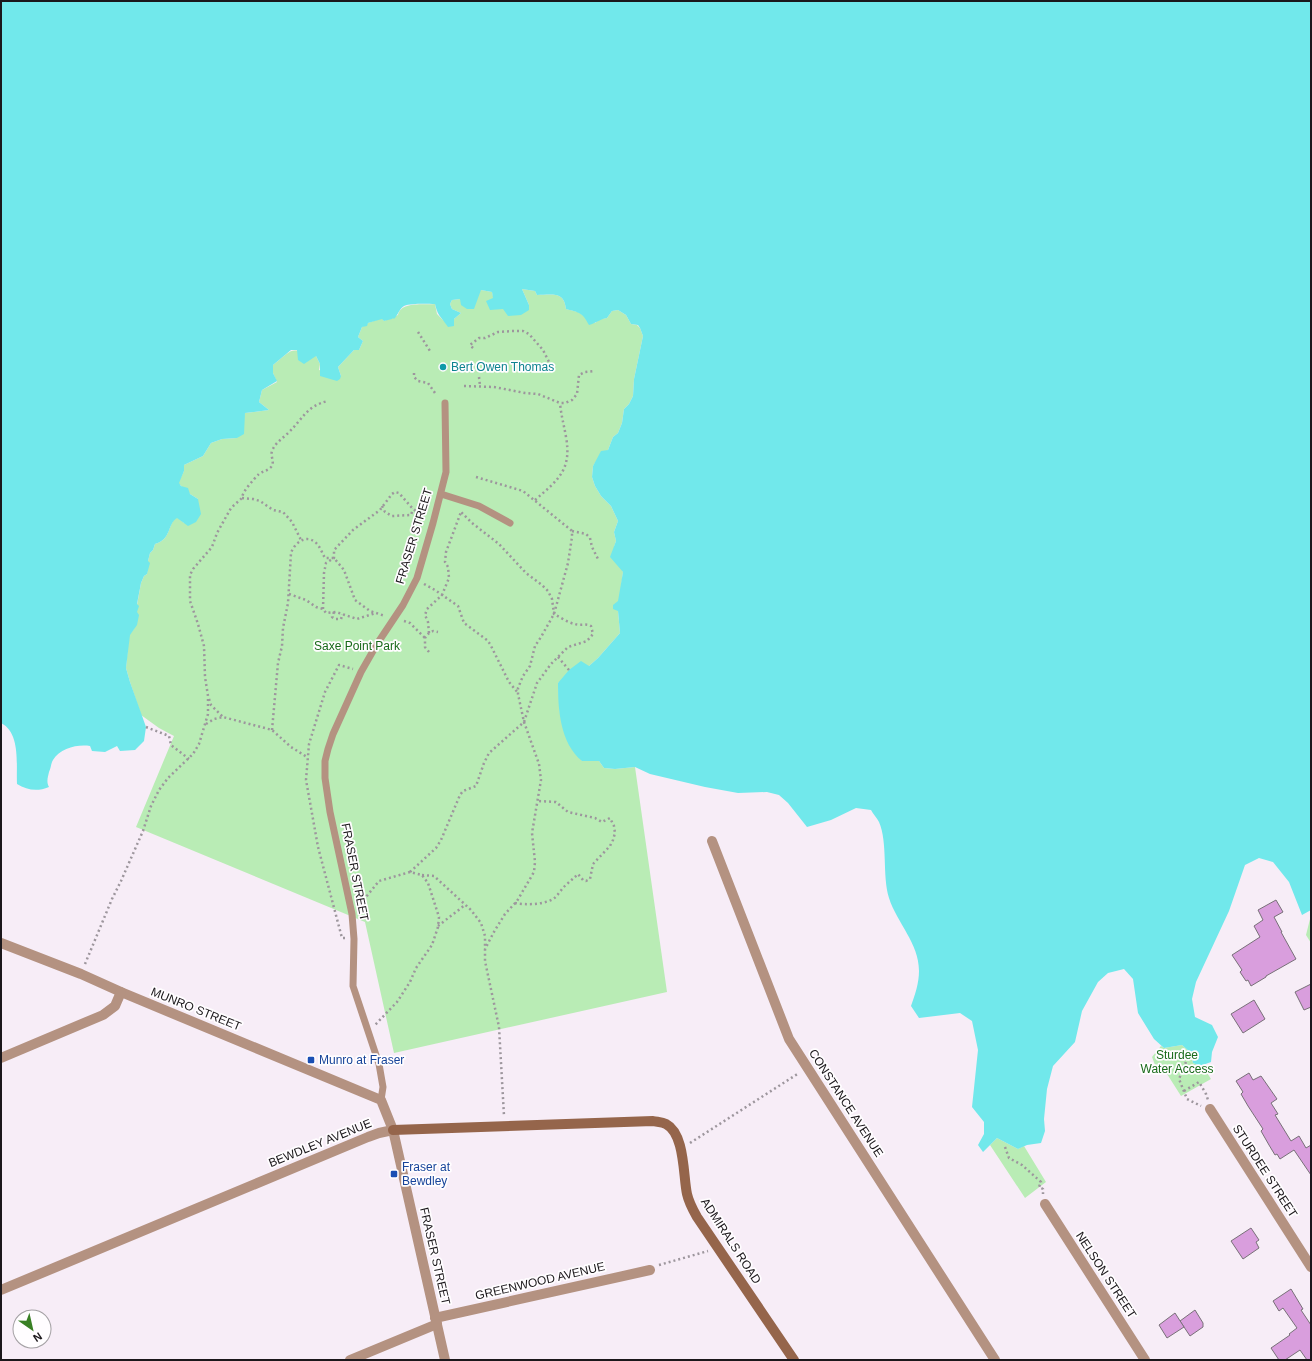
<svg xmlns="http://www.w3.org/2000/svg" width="1312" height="1361" viewBox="0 0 1312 1361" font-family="Arial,sans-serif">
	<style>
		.green { fill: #b9ecb5 }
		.water { fill: #71e8eb }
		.building { fill: #d99edd; stroke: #787078 }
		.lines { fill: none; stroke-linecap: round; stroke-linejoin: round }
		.path { stroke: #9d969d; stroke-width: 2.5; stroke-dasharray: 2 3; stroke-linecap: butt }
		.lane { stroke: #b49281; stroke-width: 7 }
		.street { stroke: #b49281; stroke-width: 10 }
		.secondary { stroke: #95654b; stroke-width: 10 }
		.culture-dot { fill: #0f9aa8; stroke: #fffdff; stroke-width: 1.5 }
		.transit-dot { fill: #1a4fb4; stroke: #fffdff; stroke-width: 1.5 }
		.labels { text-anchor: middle; stroke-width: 3.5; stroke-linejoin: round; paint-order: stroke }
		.culture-label { font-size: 12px; fill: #0d838f; stroke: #fffdff; text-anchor: start }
		.street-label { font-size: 12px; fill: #1b171b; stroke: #fffdff }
		.park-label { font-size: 12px; fill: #186a19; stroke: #fffdff }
		.transit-label { font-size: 12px; fill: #164399; stroke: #fffdff; text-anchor: start }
	</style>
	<rect width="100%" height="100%" fill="#f7edf7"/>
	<g class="green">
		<path d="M522,289L535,291L537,295C552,295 564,291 566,309L578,312L595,323L600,319L607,318L612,311L618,310L626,315L631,324L637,325L640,328L643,336L634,379L633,396L629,404L624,409L622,423L618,433L613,437L608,450L597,460L593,466L592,477L595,486L601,496L611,506L618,521L614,532L616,541L614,547L623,572L618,611L620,633L598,658L589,666L558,683L560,713L582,761H599L604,768L615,769L635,767L667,992L394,1053L365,922L136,827L174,736L159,728L141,715L130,682L126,668L129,635L134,629L137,612V605L141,583L144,576L147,574L148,561L150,553L153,550L155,544C172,539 167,524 177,517L184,523L198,499L190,494L178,483L184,471V465L203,456L211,443L222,439L237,438L245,413L269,410L259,402L262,390L277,382L273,373V365C294,348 289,347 316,356L320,364L319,370L341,376L338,367L354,350H359L363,341L358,337L362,327L368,323L382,318L384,321L398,315C401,301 423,305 435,304L437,314L443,320L454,319L461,313L452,309L450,304L452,300L460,299L481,290L492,292L496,309H504L529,305Z"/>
		<polygon points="1311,915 1311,943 1306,935"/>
		<polygon points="1182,1045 1191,1053 1193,1063 1200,1066 1202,1065 1211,1079 1181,1096 1162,1066 1157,1070 1152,1057 1161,1046 1164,1048"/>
		<polygon points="997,1138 1018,1149 1024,1146 1046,1182 1025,1198 990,1145"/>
	</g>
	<path class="water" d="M1,1H1311V910L1302,915L1289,882L1273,862L1259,858L1245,865L1229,911L1196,982L1192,999L1195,1017L1212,1025L1218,1037L1212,1052L1211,1062L1200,1066L1193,1063L1191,1053L1182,1045L1164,1048L1154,1039L1138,1013L1133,979L1124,969L1108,973L1098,982L1082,1011L1075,1042L1053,1066L1047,1089L1044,1119L1045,1131L1041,1143L1027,1145L1018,1149L997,1138L983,1152L978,1145L984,1134V1122L972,1107L978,1050L972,1021L960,1013L919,1018L911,1006C915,995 919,983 919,971C919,943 897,923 889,898C882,875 888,843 879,822C877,818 873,814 871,810L856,808L831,820L807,827L788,803L779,795L767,792L738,793L705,787L650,774L635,767L615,769L604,768L599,761H582C560,743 558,709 558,683L569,670L581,661L589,666L598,658L620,633L618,611L613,609V605L618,601L623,572L610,557L616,541L614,532L618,521L611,506L601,496L595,486L592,477L593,466L601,451L608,450L613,437L618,433L622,423L624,409L629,404L633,396L634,379L643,336L640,328L638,325L631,324L626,315L618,310L612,311L607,318C600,319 596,323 589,325C582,312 580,313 566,309C564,291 552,295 537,295L535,291L522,289L529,305V310L521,315L508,316L503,309L490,310L486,301L493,298L492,292L481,290L474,309H467L461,305L460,299L452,300L450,304L452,309L461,313L454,319V326L448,327C441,316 438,317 435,304C427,304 412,303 404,306C399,309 398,315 394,319L393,318L392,319L384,321L382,319L368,323L367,326L362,327L358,337L363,341L359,350H354L338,367L341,376L340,379L337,381L320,376V364L316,356L304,364L298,360L297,350H291L273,365V373L277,381L262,390L259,402L269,410L245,413L244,434L237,438L222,439L211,443L203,456L184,465V471L179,483L181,486L188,488L190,494L198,499L201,514L196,522L188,526L177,518C167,524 172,539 155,544L153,550L150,553L148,561L150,563L147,574L144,576L141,583L137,604L139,606L137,612L139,615L137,625L130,635L126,668L130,682L146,727L144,741L135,750L120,751L117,746L105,752L92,751L90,746C78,744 60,748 53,760C51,763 51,768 49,772C48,777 46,782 49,787C37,792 27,790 17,784C16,765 21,733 1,723Z"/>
	<g class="building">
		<polygon points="1276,900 1283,912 1274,917 1282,932 1281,932 1296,959 1266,976 1266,977 1251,986 1248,980 1246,981 1240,972 1242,970 1232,955 1260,937 1254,926 1263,920 1258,910"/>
		<polygon points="1311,984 1311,1007 1304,1010 1295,992"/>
		<polygon points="1254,1000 1265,1019 1243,1033 1231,1014"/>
		<polygon points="1249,1073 1253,1080 1261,1076 1277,1099 1271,1103 1278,1114 1275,1115 1291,1141 1299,1136 1306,1148 1311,1145 1311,1175 1294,1150 1280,1159 1277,1154 1275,1155 1269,1145 1261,1131 1263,1129 1248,1106 1241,1094 1243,1092 1236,1081"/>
		<polygon points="1251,1228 1259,1240 1256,1242 1259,1248 1243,1259 1231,1241"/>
		<polygon points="1291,1289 1303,1309 1301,1310 1311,1325 1311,1360 1307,1360 1300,1350 1285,1360 1279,1360 1271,1348 1290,1335 1289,1334 1297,1328 1283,1308 1279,1311 1273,1301"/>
		<polygon points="1195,1310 1203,1323 1203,1327 1190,1336 1180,1321"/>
		<polygon points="1175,1313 1184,1327 1167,1338 1159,1325"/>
	</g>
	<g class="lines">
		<g class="path">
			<polyline points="418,332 430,351"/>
			<polyline points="473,348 470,345 479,338 485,338 498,332 513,331 523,331 529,334 543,350 549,362"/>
			<polyline points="414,373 414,377 418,381 428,383 435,393"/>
			<polyline points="479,377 480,386"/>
			<polyline points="464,386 494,387 525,393 538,394 560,403 565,403 572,400 577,394 579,375 585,372 594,371"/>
			<polyline points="476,477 523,491 566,526 572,531 572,537 568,563 554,614 541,637 535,646 530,666 523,676 518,688 518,694 524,722 539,764 541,780 532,833 535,862 534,872 517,901 505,914 495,930 485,949"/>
			<polyline points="242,498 253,499 260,501 273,510 283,512 292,522 301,540"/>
			<path d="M535,500C558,480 572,470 566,437C564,425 561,415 560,403"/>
			<polyline points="382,506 385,512 392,516 411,515 413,509"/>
			<polyline points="572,531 586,534 590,538 592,547 598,559"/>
			<polyline points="424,584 435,590 458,606 464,623 487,640 490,644 509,682 518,693"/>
			<polyline points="289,594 306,600 316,607 323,609 326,613 336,612 357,619 376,613"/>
			<polyline points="323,609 324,573 326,563 334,558 334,550 353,530 380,510 392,494 395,492 399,493 413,509 425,517"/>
			<polyline points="334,612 332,617 335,619 341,619 342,616 342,614"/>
			<polyline points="404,621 410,623 425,638"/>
			<polyline points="429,633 428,622 425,615 427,609 442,595 449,578 448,567 445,562 446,552 461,512"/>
			<polyline points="429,652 425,647 425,638 429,633 433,631 438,632"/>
			<polyline points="558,657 569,670"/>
			<polyline points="209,699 211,705 223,717"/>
			<polyline points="206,724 214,719 223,717 261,727 272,730 291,747 307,757"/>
			<polyline points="146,727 169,736 171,745 189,759"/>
			<path d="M272,730L278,663L282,646L283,628L288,603L291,553C294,544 305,534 315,542C320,546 322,553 325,558H334L344,570L355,600L370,611L385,616"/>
			<path d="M410,872L436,848L441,840L460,795L463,791L476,786L484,763L489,753L524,722L537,683L551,664L568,647L587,641L593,634L591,626C586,623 580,626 575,624C568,623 560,617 554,614L552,599L548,591L542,585L526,573L499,544L472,523L460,511"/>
			<polyline points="422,875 434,876 471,910 481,923 485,936 485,961 499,1027 504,1116"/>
			<polyline points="357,898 366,897 379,881 410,872 422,875 428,883 439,917 438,927 432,945 416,968 410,982 397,1002 375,1025"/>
			<path d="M515,903C526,905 542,905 553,899C558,896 561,889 566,885C570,881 574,878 578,874L583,880L586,881L590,879L593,864L610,846L613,840L615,833L614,826L610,818L602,822L595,818L568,812L556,802L538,801"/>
			<polyline points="438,926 465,905"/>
			<polyline points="345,938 342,938 318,847 306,780 309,744 325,692 339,665 353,669"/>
			<path d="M85,964L112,899L121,881L143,831L151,806L159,790L168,778L193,754L199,744L208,714V696L205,677L204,646L198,624L190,601V575L193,569L212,547L217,533L231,508L242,498C242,492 254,479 259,474C263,471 267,471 270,468C276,463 270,457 272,451C275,443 282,439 288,433C303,419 306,406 328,401"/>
			<polyline points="1186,1062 1179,1079 1187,1099 1201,1106"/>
			<polyline points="1184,1091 1199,1082 1206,1094 1208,1100"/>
			<polyline points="690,1143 799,1073"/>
			<polyline points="1005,1147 1009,1158 1022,1165 1041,1182 1039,1187 1043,1189 1043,1194"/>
			<polyline points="659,1265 708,1251"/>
		</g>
		<g class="lane">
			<polyline points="441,494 479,506 510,523"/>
			<polyline points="381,1100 383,1087 379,1064 353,986 354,939 352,914 330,812 325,778 325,761 328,749 333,734 361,672 377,644 403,605 417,578 433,523 446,472 445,403"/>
		</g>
		<g class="street">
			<polyline points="712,841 789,1039 995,1360"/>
			<polyline points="1,943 81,974 121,992 381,1100 393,1130 445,1360"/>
			<polyline points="1,1058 103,1015 115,1006 121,992"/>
			<polyline points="1210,1109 1311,1267"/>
			<polyline points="1045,1204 1145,1360"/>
			<polyline points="1,1290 368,1137 379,1133 393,1130"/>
			<polyline points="435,1318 650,1270"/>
			<polyline points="350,1360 437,1324"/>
		</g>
		<path class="secondary" d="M393,1130L653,1121C657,1122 662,1122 666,1124C685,1134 683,1175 687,1194C689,1203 693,1210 697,1217L794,1360"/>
	</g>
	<circle class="culture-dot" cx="443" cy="367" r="4"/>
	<g class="transit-dot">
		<rect x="307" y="1056" width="8" height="8" rx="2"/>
		<rect x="390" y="1170" width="8" height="8" rx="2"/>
	</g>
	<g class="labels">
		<g class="culture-label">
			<text x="451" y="371">Bert Owen Thomas</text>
		</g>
		<g class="street-label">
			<text transform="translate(414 536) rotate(-73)" y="4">FRASER STREET</text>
			<text transform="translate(355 872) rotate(79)" y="4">FRASER STREET</text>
			<text transform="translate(196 1009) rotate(22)" y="4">MUNRO STREET</text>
			<text transform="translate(846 1103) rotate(57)" y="4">CONSTANCE AVENUE</text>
			<text transform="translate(320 1143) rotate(-22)" y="4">BEWDLEY AVENUE</text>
			<text transform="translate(1265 1171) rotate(57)" y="4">STURDEE STREET</text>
			<text transform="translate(731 1241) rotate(57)" y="4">ADMIRALS ROAD</text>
			<text transform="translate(435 1256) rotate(77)" y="4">FRASER STREET</text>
			<text transform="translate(1106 1275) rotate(57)" y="4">NELSON STREET</text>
			<text transform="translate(540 1281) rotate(-13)" y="4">GREENWOOD AVENUE</text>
		</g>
		<g class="park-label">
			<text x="357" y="650">Saxe Point Park</text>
			<text x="1177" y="1059">Sturdee<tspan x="1177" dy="14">Water Access</tspan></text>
		</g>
		<g class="transit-label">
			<text x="319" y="1064">Munro at Fraser</text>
			<text x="402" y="1171">Fraser at<tspan x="402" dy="14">Bewdley</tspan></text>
		</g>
	</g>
	<rect width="1312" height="1361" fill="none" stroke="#1b171b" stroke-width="4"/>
	<g transform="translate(32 1329) rotate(146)"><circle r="19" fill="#fffdff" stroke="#a4a1a4"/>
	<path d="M0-3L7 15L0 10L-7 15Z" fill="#387f24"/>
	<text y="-6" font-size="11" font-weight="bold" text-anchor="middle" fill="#1b171b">N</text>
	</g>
</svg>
